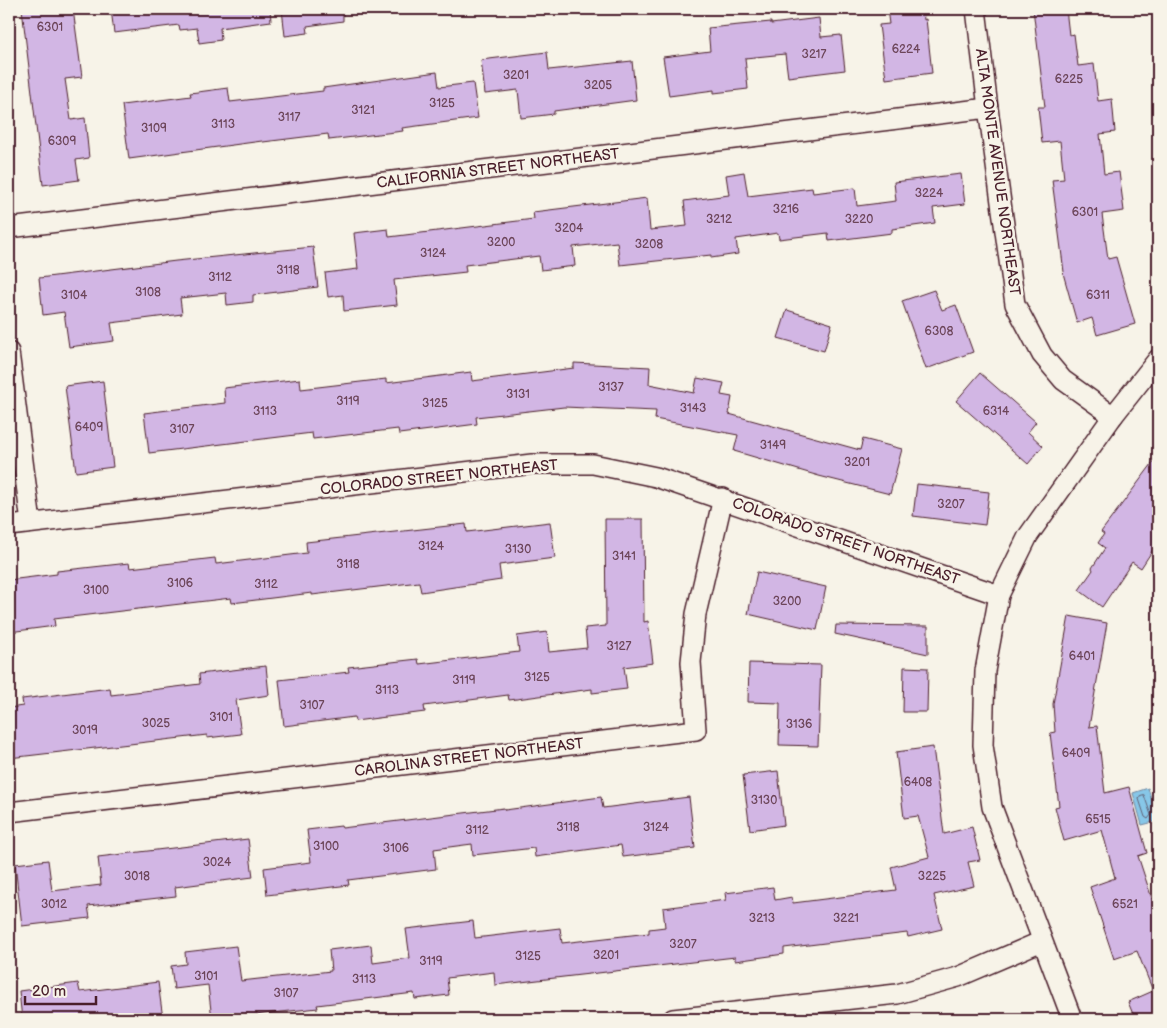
<svg xmlns="http://www.w3.org/2000/svg" width="1167" height="1028" viewBox="0 0 1167 1028" font-family="'Balsamiq Sans',sans-serif">
	<style>
		.water { fill: #87c7e8; stroke: #6f849c }
		.lines { fill: none; stroke-linecap: round; stroke-linejoin: round }
		.shore { stroke: #626277; stroke-width: 1 }
		.building { fill: #d2b6e4; stroke: #4a1f2b }
		.street-casing { stroke: #4a1f2b; stroke-width: 22 }
		.street { stroke: #f7f3e8; stroke-width: 19 }
		.labels { text-anchor: middle; stroke-width: 5; stroke-linejoin: round; paint-order: stroke }
		.number-label { font-size: 12px; fill: #6c4559 }
		.street-label { font-size: 15px; fill: #4a1f2b; stroke: #f7f3e8 }
	</style>
	<rect width="100%" height="100%" fill="#f7f3e8"/>
	<filter id="ink" filterUnits="userSpaceOnUse"><feTurbulence type="fractalNoise" baseFrequency=".02" numOctaves="2"/><feDisplacementMap in="SourceGraphic" scale="10" xChannelSelector="R" yChannelSelector="G"/><feConvolveMatrix kernelMatrix="1 2 1 2 8 2 1 2 1" color-interpolation-filters="sRGB"/></filter>
	<g filter="url(#ink)">
		<polygon class="water" points="1148,788 1158,821 1142,825 1133,793"/>
		<g class="lines">
			<polygon class="shore" points="1144,795 1151,815 1148,819 1145,817 1139,799 1140,796"/>
		</g>
		<g class="building">
			<polygon points="22,9 73,9 82,77 65,79 71,120 85,118 89,158 76,160 79,180 43,185"/>
			<polygon points="111,9 270,9 271,21 220,28 221,40 199,43 197,28 180,30 179,25 114,33"/>
			<polygon points="282,9 343,9 343,21 307,26 308,33 285,36"/>
			<polygon points="887,9 923,9 924,20 926,19 932,73 886,79 879,25 889,24"/>
			<polygon points="1033,9 1066,9 1069,35 1074,34 1078,66 1094,64 1098,101 1112,99 1115,132 1100,134 1104,174 1119,172 1124,211 1102,214 1108,259 1116,257 1135,324 1097,335 1092,318 1077,323 1063,273 1064,272 1052,180 1064,179 1060,141 1042,143 1038,107 1045,107"/>
			<polygon points="819,18 821,37 841,35 845,70 788,77 785,54 745,58 748,89 714,93 714,90 669,96 663,57 710,51 708,28 771,22 771,24"/>
			<polygon points="547,52 549,70 632,61 636,100 554,111 554,114 521,118 518,90 485,94 481,60"/>
			<polygon points="437,72 439,87 473,83 478,118 402,128 403,131 329,140 328,134 263,142 262,141 129,159 122,105 191,96 190,93 228,88 230,102 323,91 323,88"/>
			<polygon points="744,172 748,196 812,188 813,193 855,188 857,206 896,201 894,182 961,174 965,204 933,208 935,223 892,229 892,233 829,241 828,233 779,239 778,233 736,239 738,254 711,258 711,255 620,265 617,242 573,247 575,266 541,270 539,256 465,265 466,272 394,280 397,305 344,311 343,295 328,297 325,273 358,269 354,233 388,229 389,237 534,219 533,212 647,198 650,230 687,226 684,201 729,195 726,175"/>
			<polygon points="313,247 318,287 253,295 253,302 227,305 226,293 180,298 182,314 111,323 114,341 69,347 64,312 43,315 39,278 176,261"/>
			<polygon points="934,290 942,310 956,305 973,352 926,369 902,301"/>
			<polygon points="787,310 832,324 824,351 778,338"/>
			<polygon points="574,363 650,367 649,384 694,393 697,378 724,383 721,395 732,397 729,414 860,450 863,439 902,449 890,494 819,476 734,451 738,435 655,419 656,411 564,407 476,417 477,424 399,434 398,429 313,439 312,433 149,453 144,413 225,403 224,388 300,379 301,389 386,379 386,383 471,372 472,381 574,368"/>
			<polygon points="980,373 1036,422 1028,432 1043,446 1028,464 956,401"/>
			<polygon points="103,381 113,467 76,472 65,386"/>
			<polygon points="1158,456 1158,542 1141,568 1132,562 1102,607 1079,590 1093,570 1092,568 1105,548 1098,543 1104,534 1101,532"/>
			<polygon points="917,484 989,492 985,525 913,516"/>
			<polygon points="605,519 643,519 644,622 648,621 653,663 624,667 627,689 592,693 592,689 509,700 508,695 424,706 425,712 355,721 354,717 284,726 279,680 349,672 348,667 418,659 419,664 519,652 517,636 547,632 549,652 587,648 585,628 606,626"/>
			<polygon points="550,522 555,558 499,565 501,580 421,592 419,582 312,595 312,593 232,603 231,598 54,619 55,626 9,632 9,580 57,574 57,571 129,563 130,568 215,558 216,564 307,553 306,542 466,524 467,532"/>
			<polygon points="757,572 826,587 817,630 748,614"/>
			<polygon points="1069,616 1107,623 1089,727 1097,726 1105,793 1129,787 1147,853 1138,856 1158,917 1158,1019 1135,1019 1128,1002 1153,991 1137,951 1114,959 1090,887 1115,878 1102,830 1064,841 1055,807 1059,806 1050,733 1055,732 1053,704"/>
			<polygon points="836,625 928,626 928,654 835,634"/>
			<polygon points="749,663 821,665 818,746 779,745 780,703 748,702"/>
			<polygon points="266,666 269,695 236,700 241,734 207,738 207,735 9,758 9,708 23,706 22,699 110,688 111,695 200,684 199,674"/>
			<polygon points="904,667 928,668 927,712 903,712"/>
			<polygon points="933,747 944,834 972,827 980,860 968,862 974,886 934,895 942,929 908,937 907,933 784,948 784,954 735,961 735,957 495,985 494,972 447,978 449,995 415,999 414,993 317,1005 318,1008 245,1016 245,1018 235,1019 212,1019 208,985 174,989 171,966 186,964 185,952 236,946 241,981 331,971 329,950 371,945 373,963 410,958 406,929 473,921 475,938 560,928 562,943 649,933 649,929 665,927 663,908 726,900 725,893 773,887 775,900 792,897 793,903 896,890 891,867 929,857 918,816 904,818 896,752"/>
			<polygon points="778,771 784,825 750,830 743,775"/>
			<polygon points="601,797 603,808 689,797 695,848 623,857 621,845 535,857 534,848 473,855 472,844 434,849 436,869 348,880 349,885 267,895 264,868 311,862 307,830 341,826 342,828 504,808 505,810"/>
			<polygon points="248,839 253,877 175,887 176,896 88,906 90,918 22,926 15,864 48,860 52,891 101,885 98,857"/>
			<polygon points="158,982 163,1019 22,1019 19,991 78,983 80,992"/>
		</g>
		<g class="lines">
			<defs>
				<g id="street">
					<polyline points="976,9 988,108 1015,304 1042,355 1063,380 1113,416"/>
					<polyline points="9,228 988,108"/>
					<polyline points="9,352 31,523"/>
					<polyline points="9,526 532,464 593,464 656,477 999,595"/>
					<polyline points="9,812 696,730 691,662 696,614 723,498"/>
					<polyline points="673,1019 897,994 958,977 1042,941"/>
					<polyline points="1072,1019 992,807 983,745 985,671 999,595 1028,536 1113,416 1158,359"/>
				</g>
			</defs>
			<use href="#street" class="street-casing"/>
			<use href="#street" class="street"/>
		</g>
	</g>
	<g class="labels">
		<g class="number-label">
			<text x="50" y="31">6301</text>
			<text x="906" y="53">6224</text>
			<text x="814" y="58">3217</text>
			<text x="516" y="79">3201</text>
			<text x="1069" y="83">6225</text>
			<text x="598" y="89">3205</text>
			<text x="442" y="107">3125</text>
			<text x="363" y="114">3121</text>
			<text x="289" y="121">3117</text>
			<text x="223" y="128">3113</text>
			<text x="154" y="132">3109</text>
			<text x="62" y="145">6309</text>
			<text x="929" y="197">3224</text>
			<text x="786" y="213">3216</text>
			<text x="1085" y="216">6301</text>
			<text x="719" y="223">3212</text>
			<text x="859" y="223">3220</text>
			<text x="569" y="232">3204</text>
			<text x="501" y="246">3200</text>
			<text x="649" y="248">3208</text>
			<text x="433" y="257">3124</text>
			<text x="288" y="274">3118</text>
			<text x="220" y="281">3112</text>
			<text x="148" y="296">3108</text>
			<text x="74" y="299">3104</text>
			<text x="1098" y="299">6311</text>
			<text x="939" y="335">6308</text>
			<text x="611" y="391">3137</text>
			<text x="518" y="398">3131</text>
			<text x="348" y="405">3119</text>
			<text x="435" y="407">3125</text>
			<text x="693" y="412">3143</text>
			<text x="265" y="415">3113</text>
			<text x="996" y="415">6314</text>
			<text x="89" y="431">6409</text>
			<text x="182" y="433">3107</text>
			<text x="773" y="449">3149</text>
			<text x="857" y="466">3201</text>
			<text x="951" y="508">3207</text>
			<text x="431" y="550">3124</text>
			<text x="518" y="553">3130</text>
			<text x="624" y="560">3141</text>
			<text x="348" y="568">3118</text>
			<text x="180" y="587">3106</text>
			<text x="266" y="588">3112</text>
			<text x="96" y="594">3100</text>
			<text x="787" y="605">3200</text>
			<text x="619" y="650">3127</text>
			<text x="1082" y="660">6401</text>
			<text x="537" y="681">3125</text>
			<text x="464" y="684">3119</text>
			<text x="387" y="694">3113</text>
			<text x="312" y="709">3107</text>
			<text x="221" y="721">3101</text>
			<text x="156" y="727">3025</text>
			<text x="799" y="728">3136</text>
			<text x="85" y="734">3019</text>
			<text x="1076" y="757">6409</text>
			<text x="918" y="786">6408</text>
			<text x="764" y="804">3130</text>
			<text x="1098" y="823">6515</text>
			<text x="568" y="831">3118</text>
			<text x="656" y="831">3124</text>
			<text x="477" y="834">3112</text>
			<text x="326" y="850">3100</text>
			<text x="396" y="852">3106</text>
			<text x="217" y="866">3024</text>
			<text x="137" y="880">3018</text>
			<text x="932" y="880">3225</text>
			<text x="54" y="908">3012</text>
			<text x="1125" y="908">6521</text>
			<text x="762" y="922">3213</text>
			<text x="846" y="922">3221</text>
			<text x="683" y="948">3207</text>
			<text x="606" y="959">3201</text>
			<text x="528" y="960">3125</text>
			<text x="431" y="965">3119</text>
			<text x="206" y="980">3101</text>
			<text x="364" y="983">3113</text>
			<text x="286" y="997">3107</text>
		</g>
		<g class="street-label">
			<text transform="translate(498 168) rotate(-7)" y="5">CALIFORNIA STREET NORTHEAST</text>
			<text transform="translate(998 172) rotate(82)" y="5">ALTA MONTE AVENUE NORTHEAST</text>
			<text transform="translate(439 477) rotate(-6)" y="5">COLORADO STREET NORTHEAST</text>
			<text transform="translate(846 541) rotate(19)" y="5">COLORADO STREET NORTHEAST</text>
			<text transform="translate(469 757) rotate(-7)" y="5">CAROLINA STREET NORTHEAST</text>
		</g>
	</g>
	<rect width="1167" height="1028" fill="none" stroke="#f7f3e8" stroke-width="30"/>
	<rect x="15" y="15" width="1137" height="998" fill="none" stroke="#4a1f2b" stroke-width="2" filter="url(#ink)"/>
	<path d="M25 996v8h71v-8" fill="none" stroke="#4a1f2b" stroke-width="2.5"/>
	<text x="32" y="996" font-size="15" fill="#4a1f2b" stroke="#f7f3e8" stroke-width="4" paint-order="stroke">20 m</text>
</svg>
